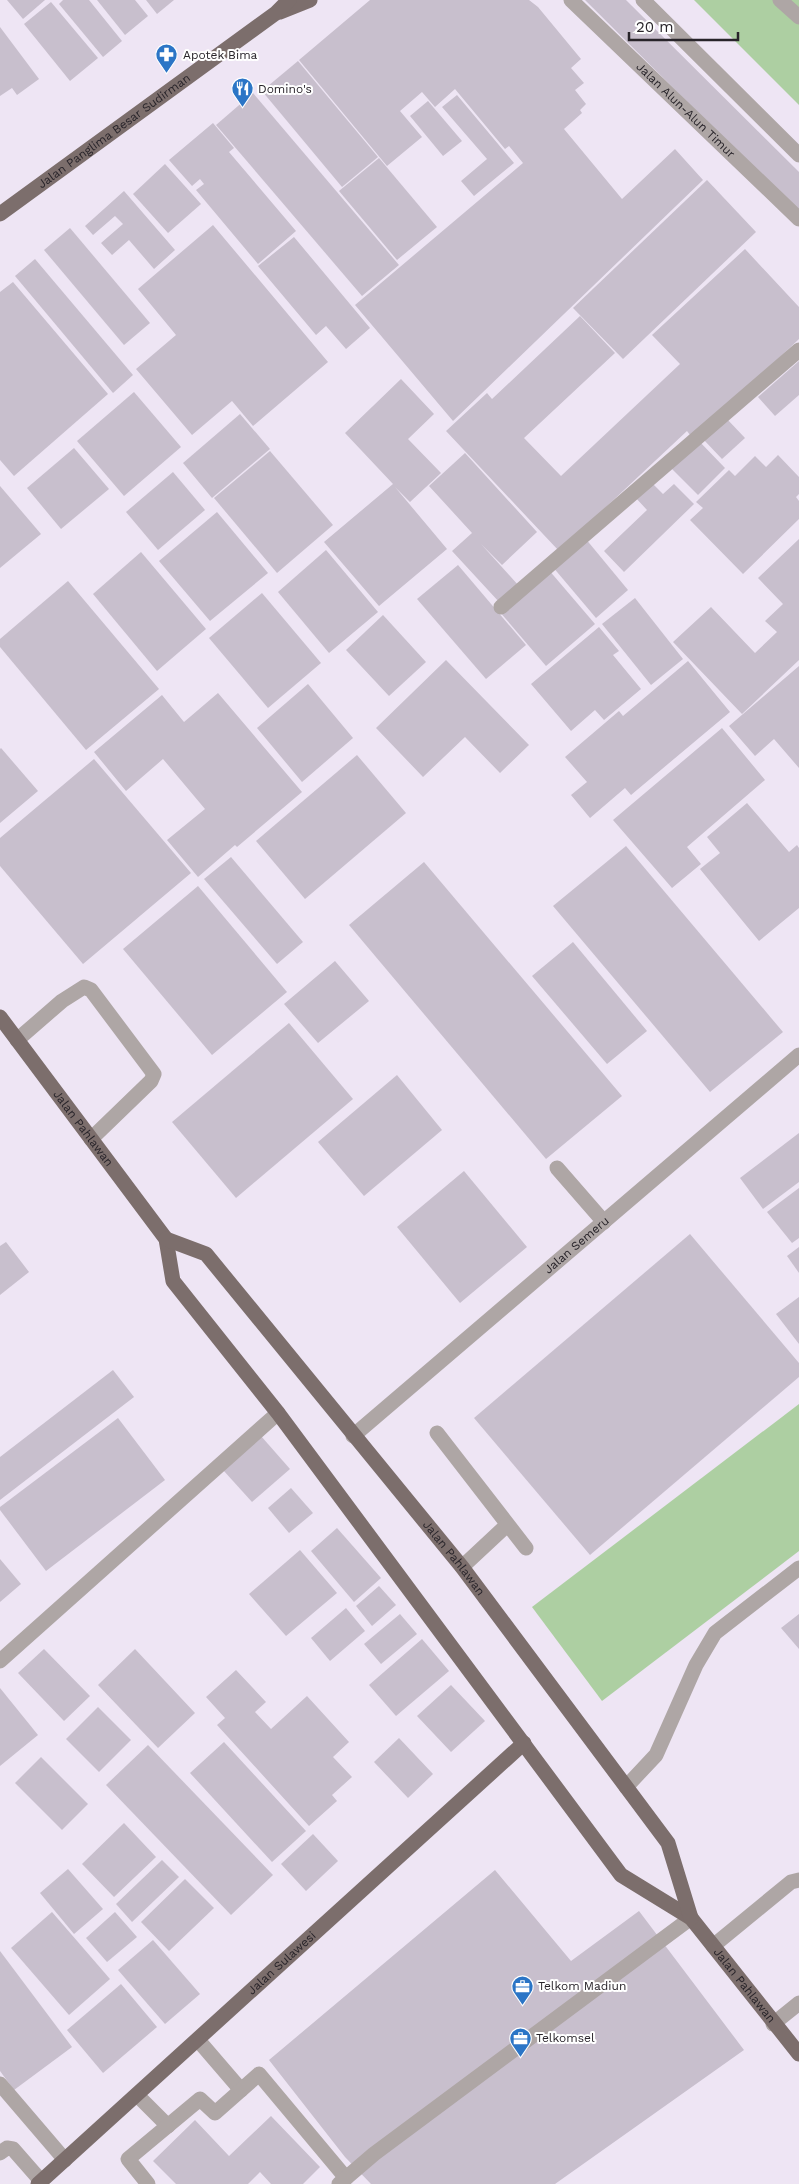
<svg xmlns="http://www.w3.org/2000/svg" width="799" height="2184" viewBox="0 0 799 2184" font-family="'Work Sans',sans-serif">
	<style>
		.green { fill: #adcfa2 }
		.building { fill: #c8bfcd }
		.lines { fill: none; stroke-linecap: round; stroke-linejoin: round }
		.minor { stroke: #aea6a5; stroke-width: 15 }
		.major { stroke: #7c6e6c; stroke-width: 15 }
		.labels { text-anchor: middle; stroke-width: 4; stroke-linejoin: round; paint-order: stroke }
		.poi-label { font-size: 12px; fill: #28242a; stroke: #fff; text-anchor: start }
		.street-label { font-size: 12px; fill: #28242a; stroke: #fff }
	</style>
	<rect width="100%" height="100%" fill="#eee5f4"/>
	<g class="green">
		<polygon points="694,0 799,0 799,105"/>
		<polygon points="799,1404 799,1551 602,1701 532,1607"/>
	</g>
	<g class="building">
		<polygon points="7,0 45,0 23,19"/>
		<polygon points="63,0 89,0 122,41 103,57 59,4"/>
		<polygon points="97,0 135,0 148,16 125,35"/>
		<polygon points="146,0 174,0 157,14"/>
		<polygon points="370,0 529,0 538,7 581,59 571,68 584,83 575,90 586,104 580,110 582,113 564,129 622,199 675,149 703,180 453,421 355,305 523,163 509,146 505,149 455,89 435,107 422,92 400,111 422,137 387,166 299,60"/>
		<polygon points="585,0 626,0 799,172 799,213"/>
		<polygon points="51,2 98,58 70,81 24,24"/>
		<polygon points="0,27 39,79 17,95 12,88 0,96"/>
		<polygon points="298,61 378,157 342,187 262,91"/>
		<polygon points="253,93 399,265 362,296 216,125"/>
		<polygon points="457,95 514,163 474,196 461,181 487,159 442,107"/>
		<polygon points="428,101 462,141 443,156 410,116"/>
		<polygon points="213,123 234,148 229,152 296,231 258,264 196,190 204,184 200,179 192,186 169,160"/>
		<polygon points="379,158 437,227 397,260 339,191"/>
		<polygon points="165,164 201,204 168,233 133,194"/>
		<polygon points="707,180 756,232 623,359 573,308"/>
		<polygon points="124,191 175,250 154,269 129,240 112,255 101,243 123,224 115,216 93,235 85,226"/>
		<polygon points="213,225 328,362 253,426 232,401 192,435 136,369 176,335 138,289"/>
		<polygon points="70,228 150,323 124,345 44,250"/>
		<polygon points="294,237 370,328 346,349 326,326 316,335 258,266"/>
		<polygon points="745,249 799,307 799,339 693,439 687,431 559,551 446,431 487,393 492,399 580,316 615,353 524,438 561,476 680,364 652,335"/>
		<polygon points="35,259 133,375 113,393 15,276"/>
		<polygon points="13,282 108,394 14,476 0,460 0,292"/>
		<polygon points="799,361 799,395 775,416 758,397"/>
		<polygon points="401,379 434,414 408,439 441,473 410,502 395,487 447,549 379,606 324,542 393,484 345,433"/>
		<polygon points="134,392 181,447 124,496 77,441"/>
		<polygon points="240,414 270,449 212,498 183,463"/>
		<polygon points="726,418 745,438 722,459 703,439"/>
		<polygon points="697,439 725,468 698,495 669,466"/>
		<polygon points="74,448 109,489 61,529 27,488"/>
		<polygon points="270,451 333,525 277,573 214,498"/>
		<polygon points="465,453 537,532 502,565 481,544 519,586 500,603 452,551 472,533 429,486"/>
		<polygon points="778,455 799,477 799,494 796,497 799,501 799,519 743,574 690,520 703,508 696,502 729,470 735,476 755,456 766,467"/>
		<polygon points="173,472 205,510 158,550 126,512"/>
		<polygon points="651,482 663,494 674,484 694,504 624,572 604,551 647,510 635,497"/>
		<polygon points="0,486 41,534 0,568"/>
		<polygon points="217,512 268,573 210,621 159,561"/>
		<polygon points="585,538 628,590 596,618 552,566"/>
		<polygon points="799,539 799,660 742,714 673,642 711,607 755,653 777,632 765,621 783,604 758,578"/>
		<polygon points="326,550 378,612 329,653 278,592"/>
		<polygon points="141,552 206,629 157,671 93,594"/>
		<polygon points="458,565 526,645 486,679 417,599"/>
		<polygon points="548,569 595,624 546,666 499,611"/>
		<polygon points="68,581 159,689 86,750 0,647 0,639"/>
		<polygon points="262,593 321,663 268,708 209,638"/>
		<polygon points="635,598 683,659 651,685 602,624"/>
		<polygon points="383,615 426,662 389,696 346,650"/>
		<polygon points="599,627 619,651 613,655 641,689 604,720 595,710 571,731 531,684"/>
		<polygon points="446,660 529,745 500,773 465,737 423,777 376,728"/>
		<polygon points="688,661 730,712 631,795 625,788 590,818 571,795 587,782 565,757 619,711 623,716"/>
		<polygon points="799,666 799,768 774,739 755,756 729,726"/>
		<polygon points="308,684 353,738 302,782 257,728"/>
		<polygon points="218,693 302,792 237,847 235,845 198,877 167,840 205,809 163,759 126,791 94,752 162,695 184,722"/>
		<polygon points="722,728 765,780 687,847 701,864 672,888 613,820"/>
		<polygon points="1,748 38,791 0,823 0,749"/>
		<polygon points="357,755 406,813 305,899 256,841"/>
		<polygon points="94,759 191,873 83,964 0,866 0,838"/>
		<polygon points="747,803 789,852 797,845 799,848 799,908 759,941 700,869 720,853 707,837"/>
		<polygon points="626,846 783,1032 710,1092 553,906"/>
		<polygon points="231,857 303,942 277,964 204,879"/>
		<polygon points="424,862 622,1096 546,1159 349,925"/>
		<polygon points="198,886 287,992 212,1055 123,949"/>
		<polygon points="573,942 647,1031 607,1064 532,976"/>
		<polygon points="335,961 369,1001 318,1043 284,1004"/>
		<polygon points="289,1023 353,1099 236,1198 172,1122"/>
		<polygon points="397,1075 442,1130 364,1196 318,1142"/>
		<polygon points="799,1133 799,1182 763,1209 740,1178"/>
		<polygon points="464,1171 527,1247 460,1303 397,1227"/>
		<polygon points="799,1188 799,1238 792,1243 767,1212"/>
		<polygon points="690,1234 799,1363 799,1377 590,1555 474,1418"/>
		<polygon points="6,1242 29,1272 0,1295 0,1246"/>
		<polygon points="799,1247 799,1273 787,1256"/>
		<polygon points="799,1297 799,1344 776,1314"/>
		<polygon points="113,1370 134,1397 0,1500 0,1457"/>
		<polygon points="118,1418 165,1480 46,1571 0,1510 0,1507"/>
		<polygon points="261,1436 290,1469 252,1502 223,1470"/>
		<polygon points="291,1488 313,1513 289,1533 268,1508"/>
		<polygon points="337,1528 381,1578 354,1602 311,1551"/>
		<polygon points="300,1550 337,1593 286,1636 249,1594"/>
		<polygon points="0,1559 21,1584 0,1602"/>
		<polygon points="379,1586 396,1605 372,1626 356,1606"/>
		<polygon points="346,1608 365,1631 330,1661 311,1638"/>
		<polygon points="400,1614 417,1634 381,1664 364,1644"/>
		<polygon points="799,1614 799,1649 781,1628"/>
		<polygon points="422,1639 449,1671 396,1716 369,1685"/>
		<polygon points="44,1649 90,1696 64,1721 18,1673"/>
		<polygon points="135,1649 195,1713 158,1748 98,1685"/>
		<polygon points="236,1670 266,1702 255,1712 271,1729 307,1696 349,1742 333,1757 352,1777 332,1795 337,1801 309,1826 217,1725 225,1718 206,1697"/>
		<polygon points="451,1685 485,1721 451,1752 417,1716"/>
		<polygon points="0,1688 38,1735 0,1766"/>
		<polygon points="98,1707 131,1740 99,1772 66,1739"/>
		<polygon points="399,1738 433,1774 408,1798 374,1762"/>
		<polygon points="224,1742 306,1831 272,1862 190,1773"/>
		<polygon points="148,1745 273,1875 231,1915 106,1785"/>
		<polygon points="41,1757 88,1804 62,1830 15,1783"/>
		<polygon points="124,1823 156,1857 114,1897 82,1864"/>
		<polygon points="313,1834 338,1861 306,1891 281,1864"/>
		<polygon points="162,1860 179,1877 132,1922 116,1904"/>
		<polygon points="68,1869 103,1909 74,1934 40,1893"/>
		<polygon points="495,1870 571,1961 639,1911 744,2050 555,2184 371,2184 345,2157 269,2060"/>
		<polygon points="185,1879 214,1908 169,1951 141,1922"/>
		<polygon points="52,1912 110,1979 69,2015 11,1948"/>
		<polygon points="115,1912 137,1937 107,1962 86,1938"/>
		<polygon points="153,1940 200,1994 165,2024 118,1970"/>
		<polygon points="0,1951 72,2047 14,2090 0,2071"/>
		<polygon points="121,1984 157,2027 103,2073 67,2030"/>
		<polygon points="271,2116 320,2167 303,2184 271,2184 260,2172 248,2184 176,2184 153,2161 195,2120 229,2156"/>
	</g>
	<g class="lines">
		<g class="minor">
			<path id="s1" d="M571,0L799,219"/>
			<polyline points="643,0 799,155"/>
			<polyline points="780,0 799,17"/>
			<polyline points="501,607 799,350"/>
			<polyline points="17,1040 62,1001 84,987 91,990 154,1074 151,1081 91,1139"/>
			<polyline points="557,1168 604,1222"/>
			<polyline points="437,1433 526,1548"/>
			<path id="s2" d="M353,1436L799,1055"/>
			<polyline points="462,1567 507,1525"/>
			<polyline points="0,1661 278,1413"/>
			<polyline points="626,1787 656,1755 696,1665 715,1633 799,1568"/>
			<polyline points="713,1946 791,1882 799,1880"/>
			<polyline points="773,2024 799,2003"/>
			<polyline points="198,2040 241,2090"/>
			<polyline points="0,2084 65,2160"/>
			<polyline points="137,2095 168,2126"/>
			<polyline points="0,2153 7,2148 13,2149 41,2181"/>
			<polyline points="148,2184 128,2159 200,2099 215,2113 259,2074 346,2178"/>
			<polyline points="339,2184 374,2154 691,1918"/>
		</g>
		<g class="major">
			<polyline points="280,12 310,0"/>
			<path id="s3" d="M0,214L276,13L289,0"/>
			<path id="s4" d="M0,1017L166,1239L173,1281L278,1413L621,1875L691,1918L799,2054"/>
			<path id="s5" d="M166,1239L206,1254L462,1567L668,1843L691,1918"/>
			<path id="s6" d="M38,2184L524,1743"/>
		</g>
	</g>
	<defs>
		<symbol id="pharmacy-pin" viewBox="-11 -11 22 30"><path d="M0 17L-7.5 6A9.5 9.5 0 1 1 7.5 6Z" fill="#2b75c6" stroke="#fff"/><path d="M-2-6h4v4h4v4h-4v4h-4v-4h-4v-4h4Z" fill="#fff"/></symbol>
		<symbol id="restaurant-pin" viewBox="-11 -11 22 30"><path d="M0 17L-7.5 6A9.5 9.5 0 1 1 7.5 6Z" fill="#2b75c6" stroke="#fff"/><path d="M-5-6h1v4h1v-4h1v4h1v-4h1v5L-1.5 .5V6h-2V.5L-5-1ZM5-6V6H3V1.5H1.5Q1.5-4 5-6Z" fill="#fff"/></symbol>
		<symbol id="office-pin" viewBox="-11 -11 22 30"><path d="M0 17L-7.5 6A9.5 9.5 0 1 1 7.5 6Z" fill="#2b75c6" stroke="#fff"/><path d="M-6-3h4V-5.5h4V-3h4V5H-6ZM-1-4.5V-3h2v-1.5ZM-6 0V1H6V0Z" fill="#fff"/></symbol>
	</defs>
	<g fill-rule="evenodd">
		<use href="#pharmacy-pin" x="154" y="42" width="25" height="34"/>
		<use href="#restaurant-pin" x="230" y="76" width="25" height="34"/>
		<use href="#office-pin" x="510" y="1974" width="25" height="34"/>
		<use href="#office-pin" x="508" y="2026" width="25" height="34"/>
	</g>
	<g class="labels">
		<g class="poi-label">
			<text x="183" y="59">Apotek Bima</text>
			<text x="258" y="93">Domino's</text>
			<text x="538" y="1990">Telkom Madiun</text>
			<text x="536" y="2042">Telkomsel</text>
		</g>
		<g class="street-label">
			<text dy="4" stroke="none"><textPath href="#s1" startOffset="159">Jalan Alun-Alun Timur</textPath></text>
			<text dy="4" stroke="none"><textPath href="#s3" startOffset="141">Jalan Panglima Besar Sudirman</textPath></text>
			<text dy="4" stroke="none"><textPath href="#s4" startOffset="139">Jalan Pahlawan</textPath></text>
			<text dy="4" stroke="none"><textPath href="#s2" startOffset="294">Jalan Semeru</textPath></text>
			<text dy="4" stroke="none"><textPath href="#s5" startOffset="435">Jalan Pahlawan</textPath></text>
			<text dy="4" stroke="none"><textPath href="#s6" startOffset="329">Jalan Sulawesi</textPath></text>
			<text dy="4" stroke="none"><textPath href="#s4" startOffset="1232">Jalan Pahlawan</textPath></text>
		</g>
	</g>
	<path d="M629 32v8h109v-8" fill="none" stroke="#28242a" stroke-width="2.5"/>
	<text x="636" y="32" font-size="15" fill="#28242a" stroke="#ffffff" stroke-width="4" paint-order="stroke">20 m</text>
</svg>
